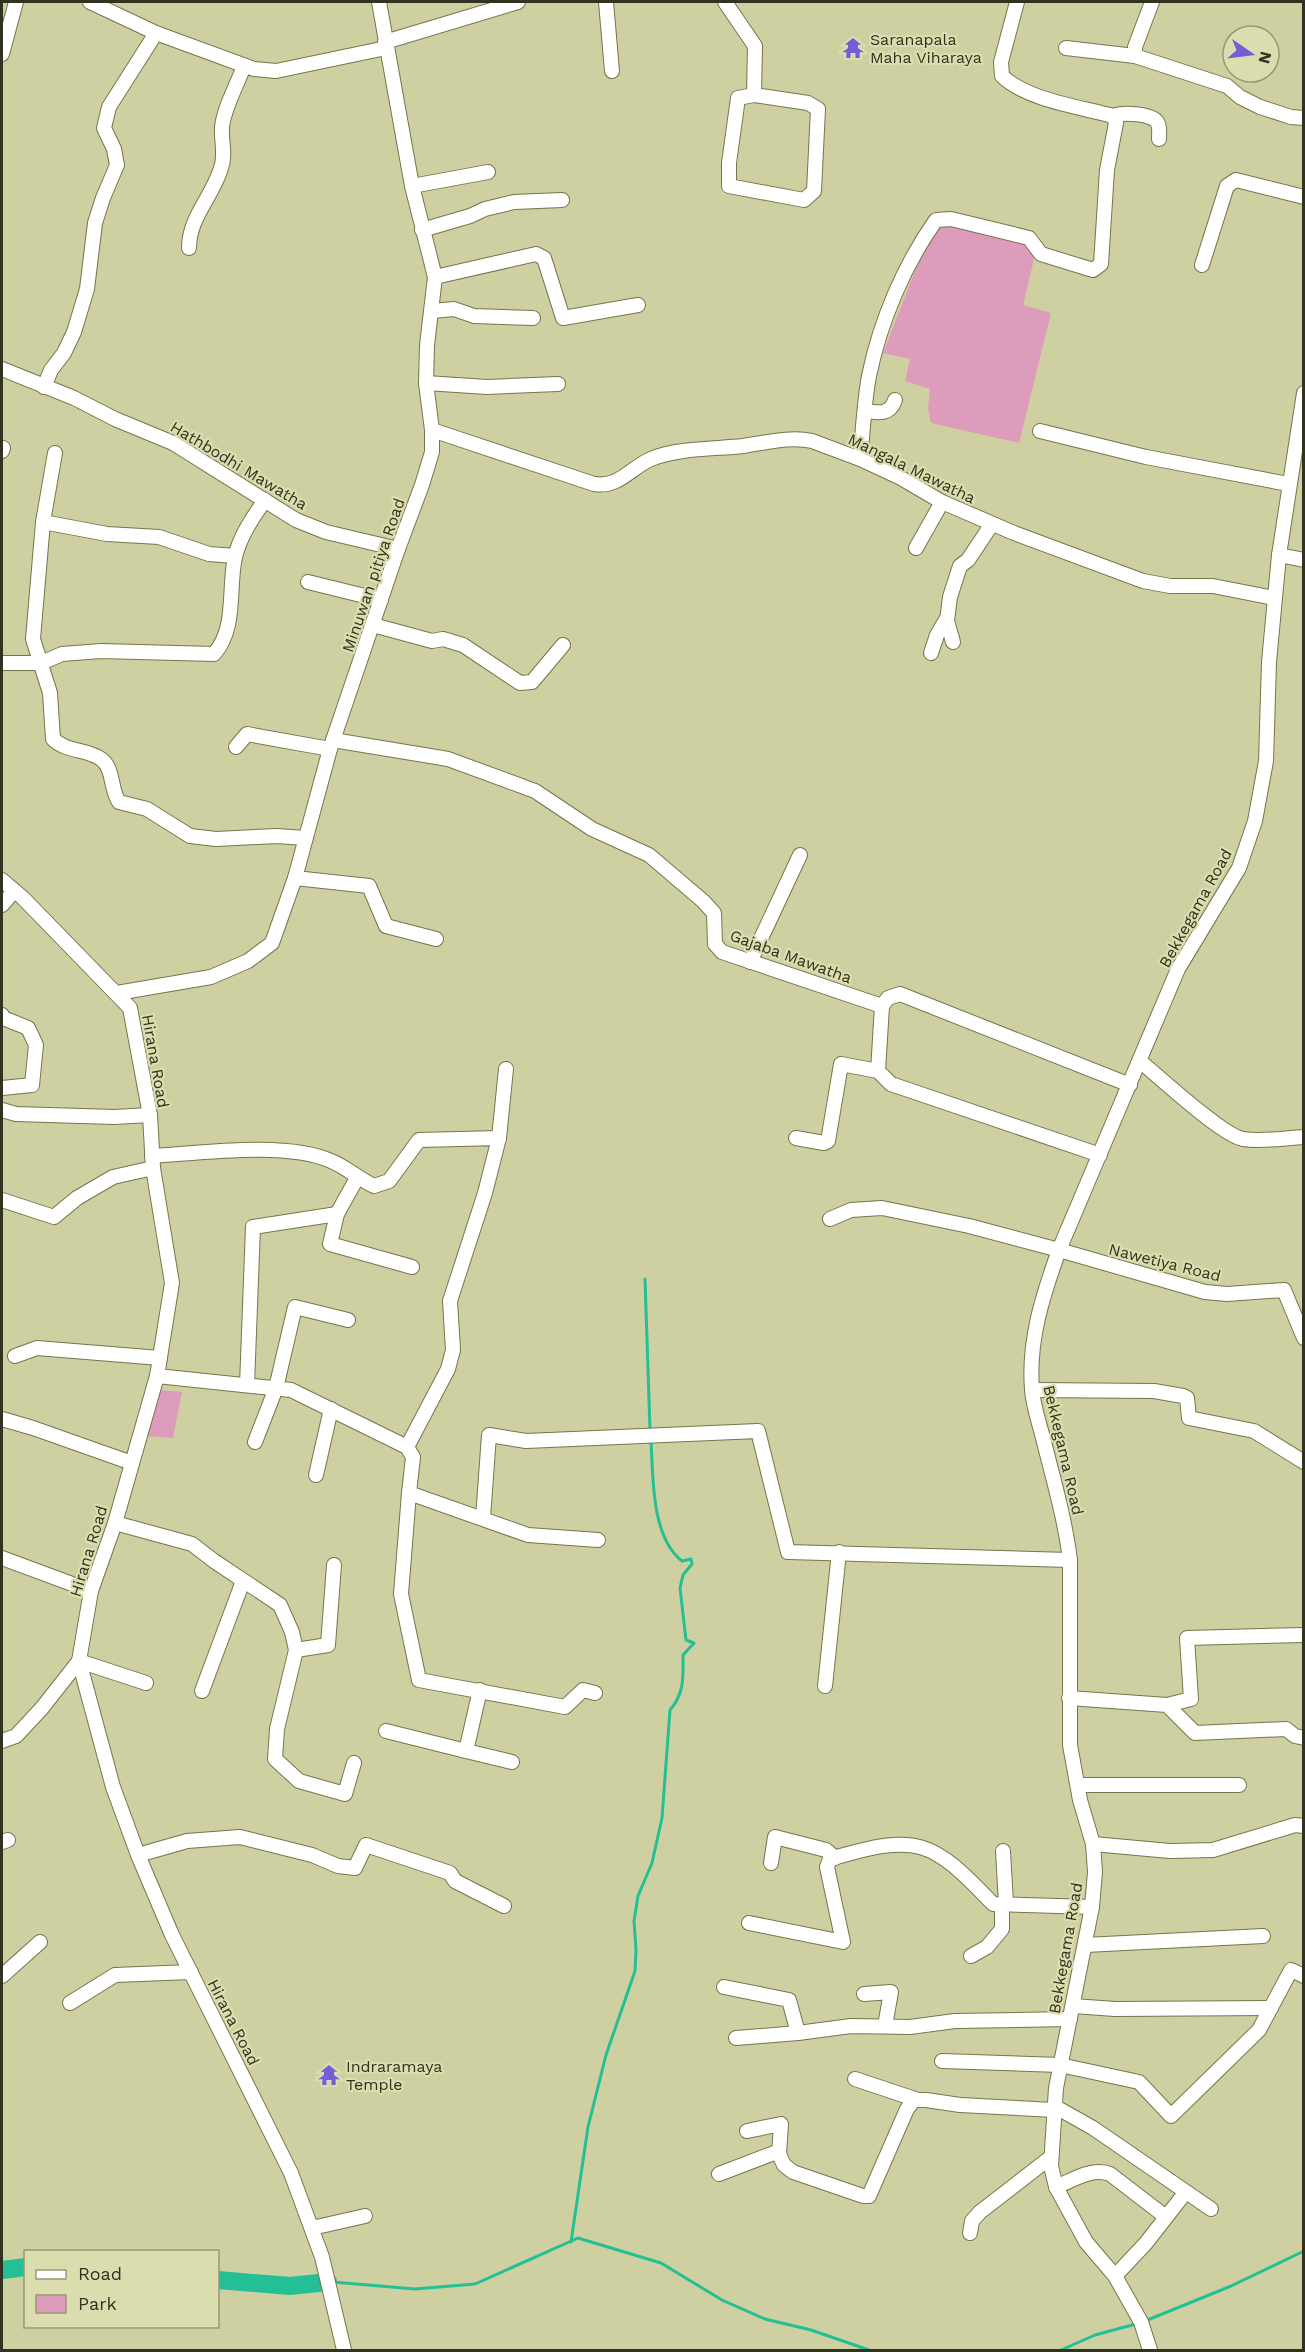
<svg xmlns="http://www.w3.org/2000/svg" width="1305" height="2352" viewBox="0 0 1305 2352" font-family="'Work Sans',sans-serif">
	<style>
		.green { fill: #dd9cbb }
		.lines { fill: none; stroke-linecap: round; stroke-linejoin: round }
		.stream { stroke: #24bf95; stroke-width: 3 }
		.river { stroke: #24bf95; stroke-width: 18 }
		.minor-casing { stroke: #75764a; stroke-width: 16 }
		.minor { stroke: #fff; stroke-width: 14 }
		.labels { text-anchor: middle; stroke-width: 4.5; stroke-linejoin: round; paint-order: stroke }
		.poi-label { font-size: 16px; fill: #31321f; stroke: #dcddae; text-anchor: start }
		.street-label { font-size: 16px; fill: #31321f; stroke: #dcddae }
	</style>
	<rect width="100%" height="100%" fill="#cfd0a1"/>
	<g class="green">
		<polygon points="955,223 1037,247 1023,305 1051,313 1019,443 931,423 928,409 930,389 905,381 910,359 883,353 931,230 940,224"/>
		<polygon points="161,1390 182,1392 173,1438 146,1436 157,1395"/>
	</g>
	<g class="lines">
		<g class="stream">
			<polyline points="645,1279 650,1430"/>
			<path d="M571,2242L588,2127L606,2055L635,1971L636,1950L634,1921L638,1896L652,1863L662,1818L670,1710C685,1693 683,1676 683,1655L694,1643L686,1640L680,1588L683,1575L692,1564L691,1559L682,1561C651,1537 653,1476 651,1440"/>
			<polyline points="333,2282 415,2289 475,2284 578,2238 661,2263 722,2300 765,2319 811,2330 869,2350"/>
			<polyline points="1145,2321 1231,2286 1304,2251"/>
			<polyline points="1061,2350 1095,2335 1136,2324"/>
		</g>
		<g class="river">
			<polyline points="2,2270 26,2267"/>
			<polyline points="218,2280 290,2286 328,2282"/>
		</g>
		<defs>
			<g id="minor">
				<polyline points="90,2 156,33 254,69 276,71 386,48"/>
				<polyline points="606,2 612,71"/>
				<polyline points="725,2 755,46 754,95"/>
				<polyline points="1152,2 1135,47 1135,56 1227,86 1240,97 1260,107 1291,117 1304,118"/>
				<polyline points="385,42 518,2"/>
				<polyline points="1066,48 1135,56"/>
				<polyline points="2,54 16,2"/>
				<polygon points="754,95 808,103 818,109 814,191 804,200 729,186 729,163 738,98"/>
				<path d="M1113,116C1122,112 1155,113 1158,124C1160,128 1159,135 1159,139"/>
				<polyline points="412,186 488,172"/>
				<polyline points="422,230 470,216 485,209 514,202 562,200"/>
				<path d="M189,248C189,217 213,196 221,168C226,155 221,141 222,127C224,108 237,85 244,66"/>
				<polyline points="1202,265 1227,186 1236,180 1304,197"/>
				<polyline points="435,277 536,254 544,258 563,318 638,305"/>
				<polyline points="432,311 454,309 474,316 533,318"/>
				<polyline points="2,369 74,398 115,419 173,443 296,520 326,532 398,549"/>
				<polyline points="426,383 487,387 558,384"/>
				<polyline points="44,387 51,370 64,353 74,332 87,289 95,223 103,198 117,165 114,149 104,128 109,107 156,33"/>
				<path d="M865,411C879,413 890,415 895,400"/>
				<path d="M432,430L594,484C619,488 630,468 651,459C676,448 716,449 743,446C765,443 790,436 812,441L860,459L901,478L942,502L1014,533L1143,581L1170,586H1213L1274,598"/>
				<polyline points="1040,431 1146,457 1288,484"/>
				<polyline points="2,451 3,448"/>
				<path d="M55,453L43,522L33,639L50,693L53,739C66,752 88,749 101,759C114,768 110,789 119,802L147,809L190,836L216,839L277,836L305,838"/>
				<path d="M860,459C863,432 864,403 869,376C880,322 904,265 936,220L951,219L1029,238L1041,254L1093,270L1101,264L1107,170L1116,123L1113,116C1080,107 1027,100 1002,76L1001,62L1017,2"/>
				<polyline points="43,522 107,534 159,537 209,554 235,556"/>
				<polyline points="916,548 942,502"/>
				<polyline points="1279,555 1304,560"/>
				<polyline points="308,582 381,600"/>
				<polyline points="373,625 432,641 443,639 463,645 520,683 532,682 563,645"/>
				<polyline points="953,642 947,621 950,597 960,566 968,560 992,524"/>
				<polyline points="931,653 937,635 947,618"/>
				<path d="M2,663H41L62,654L101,651L214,654C237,628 228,589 235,557C240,536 253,517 265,500"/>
				<polyline points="333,740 448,759 535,791 592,829 649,855 703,901 714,913 715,944 722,952 882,1006"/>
				<polyline points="236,747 247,734 330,749"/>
				<polyline points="295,878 369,886 386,926 436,939"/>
				<polyline points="2,880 23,898 130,1008 150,1115 153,1168 172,1283 157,1376 115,1523 91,1591 79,1661 113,1787 138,1855 172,1935 291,2173 322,2257 344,2350"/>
				<polyline points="2,905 14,891"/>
				<polyline points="750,962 800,855"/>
				<polyline points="117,993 211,977 248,961 272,943 295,878 330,749 398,549 422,485 432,452 432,430 426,383 427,345 435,277 412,186 379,2"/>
				<polyline points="2,1015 3,1018 28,1028 36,1045 32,1085 2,1088"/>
				<path d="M1140,1061C1159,1077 1223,1136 1243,1139C1262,1142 1284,1138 1304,1137"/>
				<polyline points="878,1071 882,1006 888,998 900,994 1130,1085"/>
				<polyline points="2,1110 16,1114 114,1117 150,1115"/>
				<polyline points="499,1138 506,1069"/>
				<polyline points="796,1138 824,1143 828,1141 841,1064 878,1071 891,1084 1100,1155"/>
				<path d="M152,1156C201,1153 287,1141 331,1161C346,1167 359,1179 374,1186L389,1181L419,1140L499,1138L485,1193L450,1301L453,1350L448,1369L407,1447"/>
				<polyline points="357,1178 337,1214 330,1244 412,1267"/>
				<polyline points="2,1200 54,1217 77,1198 113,1177 153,1168"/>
				<polyline points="830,1219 851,1210 882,1208 969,1226 1059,1250 1205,1292 1227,1294 1284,1290 1304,1338"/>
				<polyline points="15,1356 37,1348 160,1358"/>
				<polyline points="157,1376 291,1390 407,1447 413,1457 409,1493 528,1535 598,1540"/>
				<polyline points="247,1385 253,1227 337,1214"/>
				<polyline points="1032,1390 1154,1391 1183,1396 1187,1398 1189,1418 1254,1431 1304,1462"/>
				<polyline points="2,1419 33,1428 132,1463"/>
				<polyline points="255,1442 276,1388 295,1307 348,1320"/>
				<polyline points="316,1475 331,1409"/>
				<polyline points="409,1493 401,1594 419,1680 565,1707 583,1690 595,1693"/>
				<polyline points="483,1518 489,1435 526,1441 758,1431 788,1552 1070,1560"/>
				<polyline points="115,1523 192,1544 214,1561 280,1605 292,1632 296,1650 277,1729 275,1759 299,1781 345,1794 354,1763"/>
				<polyline points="2,1558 91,1591"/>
				<polyline points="296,1650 328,1645 334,1565"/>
				<polyline points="825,1686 839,1552"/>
				<polyline points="202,1691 243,1581"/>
				<polyline points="1069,1698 1167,1705 1195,1733 1286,1729 1295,1736 1304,1738"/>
				<polyline points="1167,1705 1191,1699 1187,1638 1304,1635"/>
				<polyline points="386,1731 466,1751 480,1690"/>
				<polyline points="2,1741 16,1736 42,1708 79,1661 146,1683"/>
				<polyline points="466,1751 512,1762"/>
				<polyline points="1078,1785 1239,1785"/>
				<polyline points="2,1842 8,1840"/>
				<polyline points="1093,1844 1170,1851 1213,1850 1295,1825 1304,1826"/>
				<polyline points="1003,1851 1006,1904"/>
				<polyline points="138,1855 187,1841 240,1837 312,1855 338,1866 355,1868 366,1845 450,1873 455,1881 504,1906"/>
				<polyline points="771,1863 775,1837 826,1850 835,1858"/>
				<path d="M749,1923L843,1942L827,1867L830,1859C918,1833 931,1839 993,1904L1092,1907"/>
				<polyline points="1085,1945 1263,1936"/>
				<polyline points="971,1956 987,1947 1002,1929 1002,1904"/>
				<polyline points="2,1976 40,1942"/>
				<polyline points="724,1987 789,2000 798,2033 851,2026 910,2027 955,2021 1070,2019"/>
				<polyline points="864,1994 891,1992 885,2026"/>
				<polyline points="70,2003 115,1975 191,1972"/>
				<polyline points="1073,2006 1115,2009 1271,2008"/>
				<polyline points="736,2038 798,2033"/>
				<polyline points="942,2061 1060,2065 1139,2082 1171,2116 1259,2030 1291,1970 1304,1976"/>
				<polyline points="855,2079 918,2100"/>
				<polyline points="1054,2106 1093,2128 1211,2209"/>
				<polyline points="747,2131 781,2124 779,2154"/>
				<polyline points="719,2174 774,2153 779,2154 784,2165 793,2172 863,2196 869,2196 907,2109 914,2100 926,2100 960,2105 1054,2110"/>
				<path d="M1056,2187C1073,2180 1092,2167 1110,2174L1166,2217"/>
				<polyline points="312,2228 365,2216"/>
				<polyline points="970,2233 972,2221 980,2212 1051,2157"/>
				<polyline points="1115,2276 1146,2243 1185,2193"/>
				<path d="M1150,2350L1141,2322L1115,2276L1086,2242L1056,2187L1051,2166L1056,2088L1092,1907L1095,1872L1093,1844L1080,1800L1070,1745V1560C1065,1519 1053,1478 1043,1438C1039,1422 1033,1406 1032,1389C1028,1340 1043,1295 1059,1250L1178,969L1239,868L1255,821L1266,761L1269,662L1279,555L1304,393"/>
			</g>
		</defs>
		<use href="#minor" class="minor-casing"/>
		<use href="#minor" class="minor"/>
	</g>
	<defs>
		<symbol id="temple-bare" viewBox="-9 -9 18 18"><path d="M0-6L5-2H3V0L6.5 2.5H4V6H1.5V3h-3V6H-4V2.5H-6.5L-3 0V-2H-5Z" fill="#765cd7" stroke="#dcddae" stroke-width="2.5" paint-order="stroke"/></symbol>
	</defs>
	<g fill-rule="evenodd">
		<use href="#temple-bare" x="838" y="33" width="30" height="30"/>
		<use href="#temple-bare" x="314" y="2060" width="30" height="30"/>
	</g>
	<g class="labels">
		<g class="poi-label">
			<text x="870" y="45">Saranapala<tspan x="870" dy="18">Maha Viharaya</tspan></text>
			<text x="346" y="2072">Indraramaya<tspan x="346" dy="18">Temple</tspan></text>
		</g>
		<g class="street-label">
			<text transform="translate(239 465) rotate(31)" y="6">Hathbodhi Mawatha</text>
			<text transform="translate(912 468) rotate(26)" y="6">Mangala Mawatha</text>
			<text transform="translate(373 575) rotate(-71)" y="6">Minuwan pitiya Road</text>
			<text transform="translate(1195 908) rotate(-61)" y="6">Bekkegama Road</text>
			<text transform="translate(791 956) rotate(20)" y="6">Gajaba Mawatha</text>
			<text transform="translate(156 1061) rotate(80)" y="6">Hirana Road</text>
			<text transform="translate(1165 1262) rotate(14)" y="6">Nawetiya Road</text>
			<text transform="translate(1064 1450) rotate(77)" y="6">Bekkegama Road</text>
			<text transform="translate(88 1551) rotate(-73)" y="6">Hirana Road</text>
			<text transform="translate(1065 1948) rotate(-80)" y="6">Bekkegama Road</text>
			<text transform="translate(234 2022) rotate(63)" y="6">Hirana Road</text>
		</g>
	</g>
	<rect width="1305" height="2352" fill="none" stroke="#31321f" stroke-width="6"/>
	<rect x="24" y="2250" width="195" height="78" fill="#dcddae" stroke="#989975" stroke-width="1.5"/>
	<rect x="36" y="2270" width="30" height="9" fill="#ffffff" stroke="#989975" stroke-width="1.5"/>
	<text x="78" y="2280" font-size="18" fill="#31321f">Road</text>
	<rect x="36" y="2295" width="30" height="18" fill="#dd9cbb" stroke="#989975" stroke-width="1.5"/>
	<text x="78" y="2310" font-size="18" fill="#31321f">Park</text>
	<g transform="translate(1251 54) rotate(104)"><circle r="28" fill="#dcddae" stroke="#989975" stroke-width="1.5"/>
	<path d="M0-4.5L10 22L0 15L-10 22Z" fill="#765cd7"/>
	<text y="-9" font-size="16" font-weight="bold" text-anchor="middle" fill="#31321f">N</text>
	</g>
</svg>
